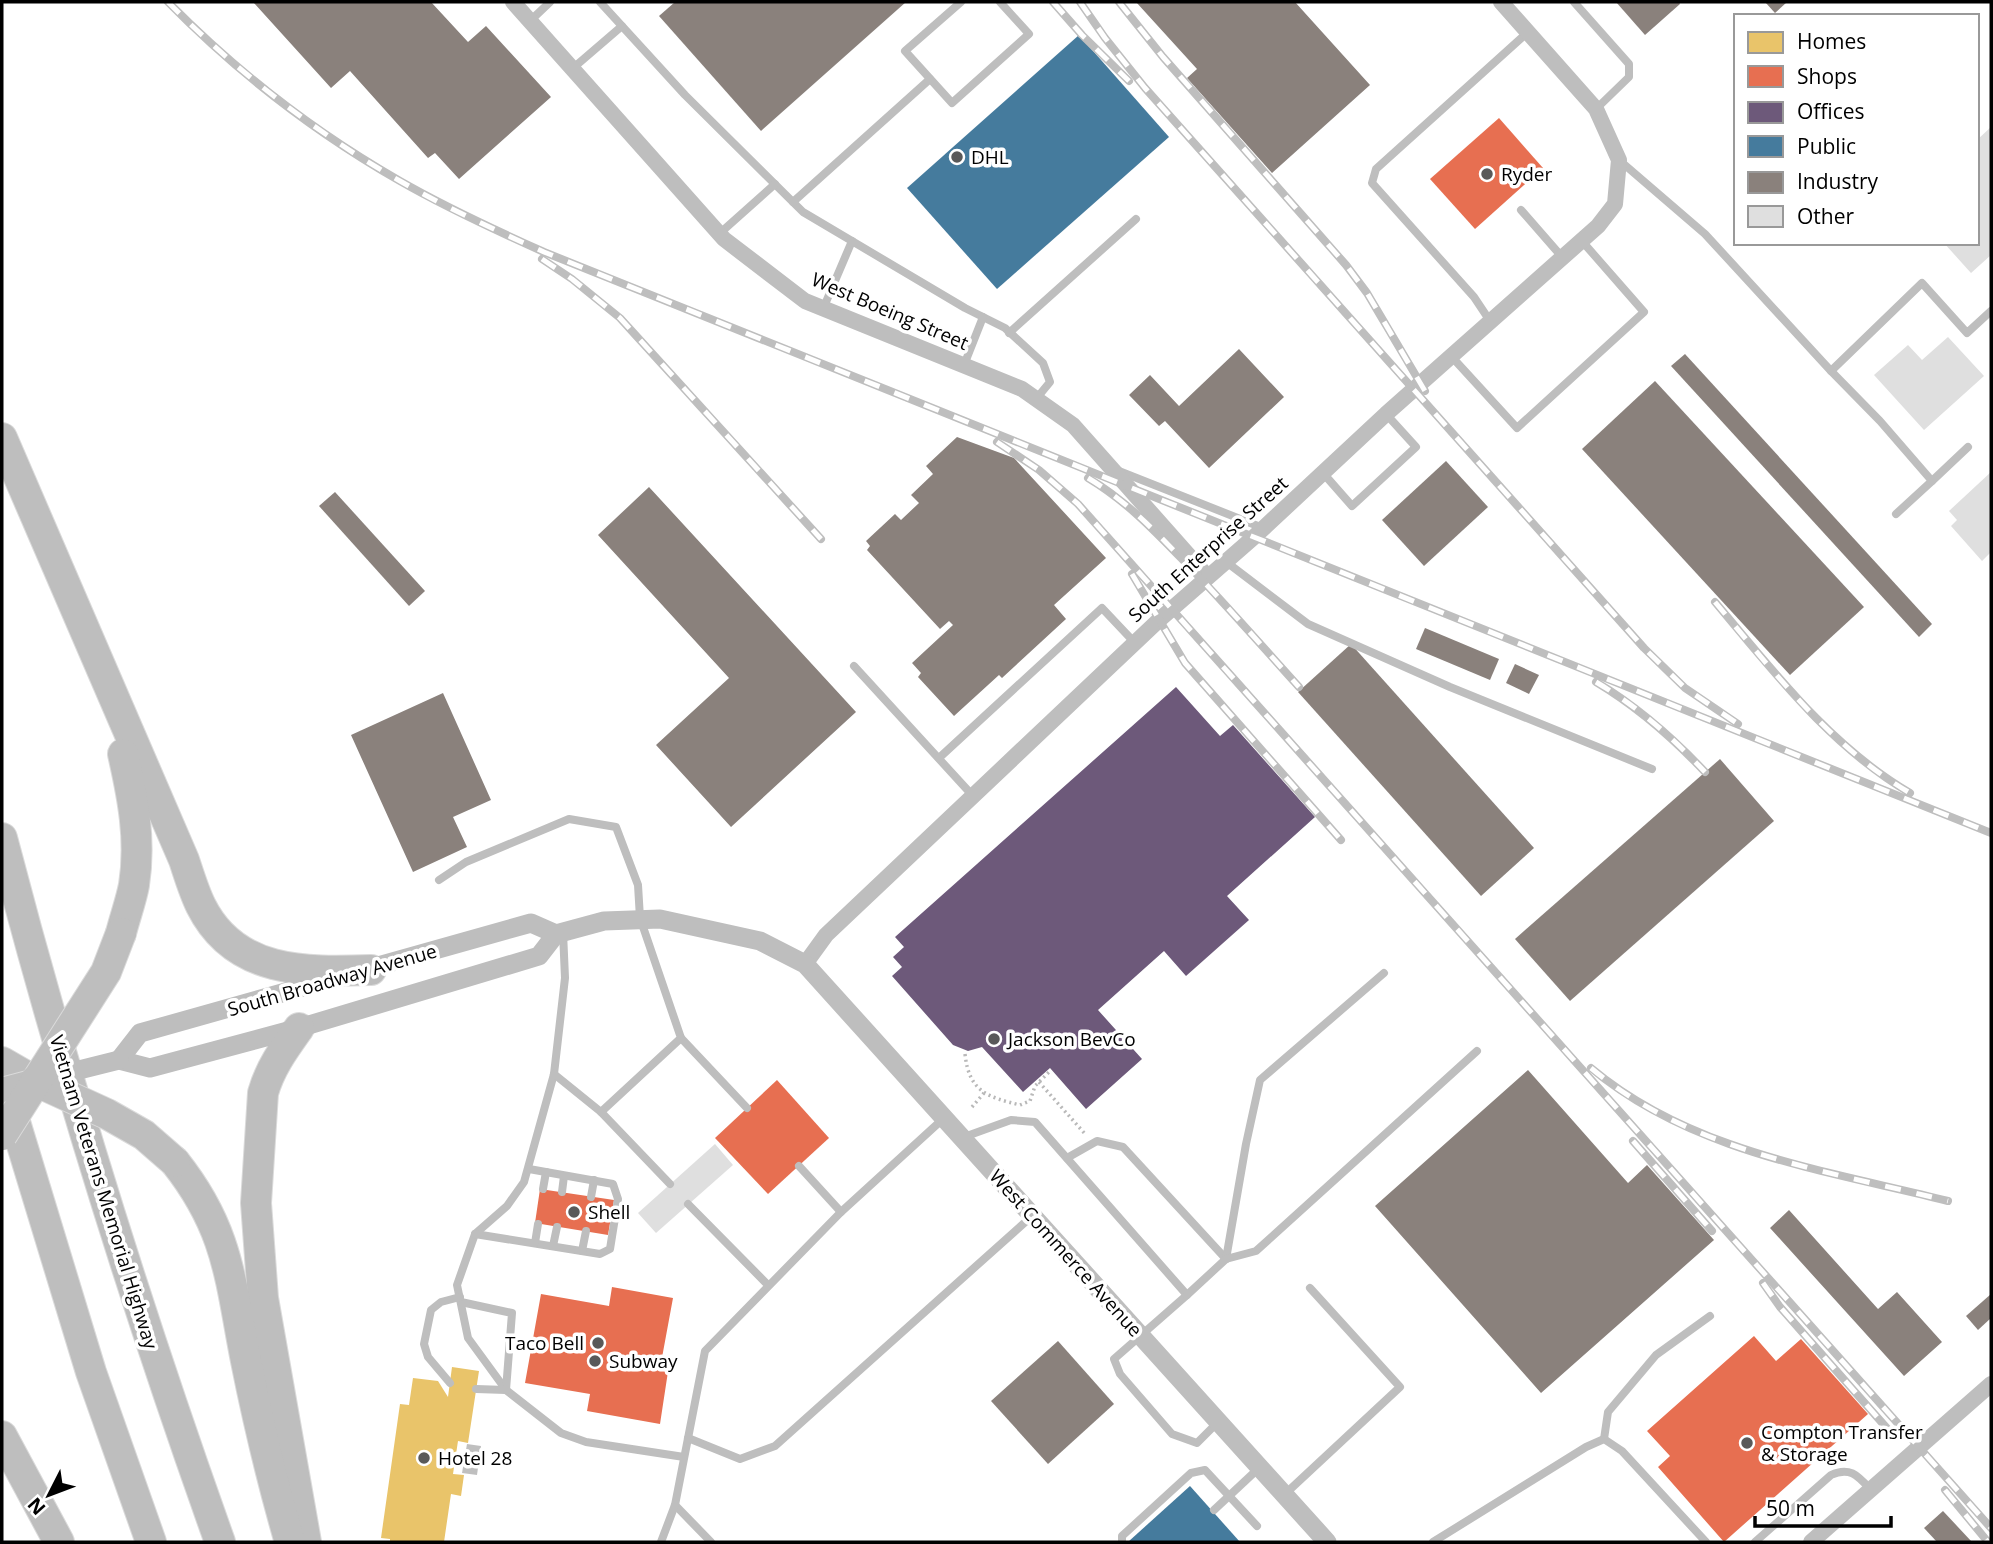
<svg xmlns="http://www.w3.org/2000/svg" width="1993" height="1544" viewBox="0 0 1993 1544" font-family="'Open Sans',sans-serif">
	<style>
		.water { fill: url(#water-ripples) }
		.homes { fill: #e9c46a }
		.shops { fill: #e76f51 }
		.offices { fill: #6d597a }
		.public { fill: #457b9d }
		.industry { fill: #8a817c }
		.building { fill: #dfdfdf }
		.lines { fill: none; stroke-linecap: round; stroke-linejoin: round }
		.motorway-casing { stroke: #dbdbdb; stroke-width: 32 }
		.path { stroke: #b9b9b9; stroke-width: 3.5; stroke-dasharray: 2 3.5; stroke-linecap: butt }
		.service { stroke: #bebebe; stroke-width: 8 }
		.minor { stroke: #bebebe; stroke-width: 16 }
		.tertiary { stroke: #bebebe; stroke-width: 19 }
		.motorway { stroke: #bebebe; stroke-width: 30 }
		.rail-casing { stroke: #bebebe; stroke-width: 8 }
		.rail { stroke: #fff; stroke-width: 5; stroke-dasharray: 16; stroke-linecap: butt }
		.primary-bridge-casing { stroke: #dbdbdb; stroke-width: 26; stroke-linecap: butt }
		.motorway-bridge-casing { stroke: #dbdbdb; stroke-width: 32; stroke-linecap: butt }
		.tertiary-bridge { stroke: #bebebe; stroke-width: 19 }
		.primary-bridge { stroke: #bebebe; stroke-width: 24 }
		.motorway-bridge { stroke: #bebebe; stroke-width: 30 }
		.poi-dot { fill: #595959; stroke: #fff; stroke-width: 2.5 }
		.labels { text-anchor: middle; stroke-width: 7; stroke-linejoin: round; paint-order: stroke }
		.poi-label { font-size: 19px; fill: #000; stroke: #fff; text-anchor: start }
		.street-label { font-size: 19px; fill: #000; stroke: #fff }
	</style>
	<defs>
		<pattern id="water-ripples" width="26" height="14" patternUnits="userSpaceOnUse" patternTransform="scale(1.75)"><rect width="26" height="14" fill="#bfbfbf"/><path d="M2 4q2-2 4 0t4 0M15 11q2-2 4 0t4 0" fill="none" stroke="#a2a2a2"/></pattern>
	</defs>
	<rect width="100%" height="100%" fill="#fff"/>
	<polygon class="water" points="467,1444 481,1446 477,1475 462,1473"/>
	<polygon class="homes" points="452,1367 479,1371 468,1443 458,1441 453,1474 464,1475 461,1496 451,1494 444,1542 390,1542 390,1539 381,1538 400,1404 409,1405 413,1378 438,1381 448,1397"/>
	<g class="shops">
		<polygon points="1499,118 1543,168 1475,229 1430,179"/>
		<polygon points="777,1080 829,1138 768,1194 715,1138"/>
		<polygon points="540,1189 614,1200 608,1235 535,1223"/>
		<polygon points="612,1287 673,1298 661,1363 669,1365 660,1424 587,1411 590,1394 525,1383 541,1294 609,1306"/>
		<polygon points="1754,1336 1776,1361 1801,1339 1868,1414 1724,1542 1658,1467 1670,1456 1647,1431"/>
	</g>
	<polygon class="offices" points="1176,687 1220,736 1233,725 1315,817 1227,896 1249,920 1186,976 1164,951 1098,1010 1142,1059 1086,1109 1050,1068 1023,1092 982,1047 968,1051 953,1045 892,976 902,967 893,957 904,947 895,937"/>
	<g class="public">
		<polygon points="1079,35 1169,137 997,289 907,188"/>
		<polygon points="1190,1486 1240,1542 1128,1542"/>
	</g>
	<g class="industry">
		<polygon points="253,2 431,2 468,42 486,26 551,97 459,179 435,153 428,158 350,71 331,88"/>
		<polygon points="675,2 906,2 761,131 659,16"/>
		<polygon points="1136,2 1295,2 1370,85 1272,173 1187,78 1197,69"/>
		<polygon points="1616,2 1679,2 1680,4 1645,35"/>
		<polygon points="1765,2 1787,2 1775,13"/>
		<polygon points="1239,349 1284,397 1209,468 1165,421 1159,426 1129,395 1150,375 1179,406"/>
		<polygon points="1685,354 1932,624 1919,637 1671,366"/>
		<polygon points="1655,381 1864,607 1790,675 1582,449"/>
		<polygon points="957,437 1014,458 1106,558 1054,605 1066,619 1002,678 999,675 954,716 918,677 921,673 912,663 953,625 949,621 940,629 867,550 870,546 866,541 895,514 901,520 919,503 911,495 933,474 926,466"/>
		<polygon points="1446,461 1488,507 1424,566 1382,520"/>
		<polygon points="649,487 856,712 731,827 656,745 729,678 598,535"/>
		<polygon points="335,492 425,591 409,606 319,506"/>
		<polygon points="1425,628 1499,659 1490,680 1416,649"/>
		<polygon points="1351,644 1534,848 1481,896 1298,692"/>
		<polygon points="1515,664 1539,675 1529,694 1506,683"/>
		<polygon points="443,693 491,800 453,817 467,847 413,872 351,735"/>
		<polygon points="1720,759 1774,821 1570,1001 1515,939"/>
		<polygon points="1528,1070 1628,1183 1647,1165 1714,1240 1541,1393 1375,1206"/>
		<polygon points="1789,1210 1878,1309 1897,1292 1942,1342 1904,1376 1770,1228"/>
		<polygon points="1991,1294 1991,1318 1978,1330 1966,1316"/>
		<polygon points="1058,1341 1114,1404 1048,1464 991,1401"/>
		<polygon points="1943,1511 1972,1542 1937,1542 1924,1528"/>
	</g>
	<g class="building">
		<polygon points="1991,127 1991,255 1971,273 1944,243 1977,243 1977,140"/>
		<polygon points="1948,337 1984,376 1924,430 1874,375 1908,345 1922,360"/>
		<polygon points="1991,472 1991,552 1982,561 1951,526 1957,520 1949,511"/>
		<polygon points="715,1144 733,1165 656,1233 638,1213"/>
	</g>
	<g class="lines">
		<defs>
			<g id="motorway">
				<path d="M2,438L184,860C189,875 194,892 201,906C235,974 305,972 371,970"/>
				<path d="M2,838C64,1076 137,1310 220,1542"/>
				<path d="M121,933C125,917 131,901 134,885C141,840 133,798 123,754"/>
				<path d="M299,1028C284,1049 270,1068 263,1093L256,1203L263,1298L306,1542"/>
				<polyline points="2,1062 35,1081"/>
				<polyline points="8,1099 91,1372 151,1542"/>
				<path d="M175,1162C229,1230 230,1280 246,1361C258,1421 272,1480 289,1539"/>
				<polyline points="2,1436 59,1542"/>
			</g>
		</defs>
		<use href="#motorway" class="motorway-casing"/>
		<g class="path">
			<path d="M965,1054C969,1092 988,1097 1020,1105L1030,1101L1035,1086L1049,1072"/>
			<polyline points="1039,1082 1086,1135"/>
			<polyline points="972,1107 984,1093"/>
		</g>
		<g class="service">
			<polyline points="600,2 685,95 803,212 965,308 1005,328 1043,363 1050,382 1036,399"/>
			<polyline points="961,2 905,51 952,103 1029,34 1000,2"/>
			<polyline points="1574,2 1629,64 1629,77 1596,109"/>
			<polyline points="530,21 550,2"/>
			<polyline points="572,69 622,26"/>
			<polyline points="1619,160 1705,234 1831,371 1922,283 1967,333 1991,311"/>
			<polyline points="793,202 930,79"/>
			<polyline points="1521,210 1562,257"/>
			<polyline points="719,234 775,184"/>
			<polyline points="823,309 852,241"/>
			<polyline points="1490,321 1474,297 1372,183 1376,169 1528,32"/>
			<polyline points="1009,333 1136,219"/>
			<polyline points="1451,356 1517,428 1644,312 1581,240"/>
			<polyline points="964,365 983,317"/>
			<polyline points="1831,371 1880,421 1932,481 1896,514"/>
			<polyline points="1119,471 1263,528"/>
			<polyline points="1323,473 1352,506 1416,447 1386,414"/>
			<polyline points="1932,481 1968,447"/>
			<polyline points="1225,561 1308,624 1450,687 1652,769"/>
			<polyline points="854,666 973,796"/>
			<polyline points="939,758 1102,608 1135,643"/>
			<polyline points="439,880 466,862 569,819 616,827 638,885 640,918 681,1038 601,1112"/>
			<polyline points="563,932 565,978 554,1074 524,1182 507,1206 475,1234 457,1285 468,1338 506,1390 561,1433 586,1442 684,1457"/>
			<polyline points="681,1038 747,1108"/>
			<polyline points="554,1074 601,1112 670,1184"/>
			<polyline points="964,1137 1011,1120 1035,1122 1187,1295 1114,1359 1120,1374 1172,1434 1197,1443 1218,1422"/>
			<polyline points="1067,1158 1097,1141 1123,1147 1226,1259"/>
			<polyline points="799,1166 841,1212"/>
			<polyline points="543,1189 546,1172"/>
			<polyline points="562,1192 564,1176"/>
			<polyline points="591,1197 594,1180"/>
			<polyline points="688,1204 768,1285"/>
			<polyline points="475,1234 600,1254 610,1249 618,1199 613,1184 529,1169"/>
			<polyline points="535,1243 538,1224"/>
			<polyline points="553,1246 557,1227"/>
			<polyline points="582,1251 586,1231"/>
			<polyline points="1226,1259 1246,1144 1260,1080 1384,973"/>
			<polyline points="1187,1295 1226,1259 1256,1251 1477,1051"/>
			<polyline points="461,1302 512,1313 506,1390"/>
			<polyline points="450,1383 428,1357 424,1344 431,1310 441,1302 460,1297"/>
			<polyline points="476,1389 506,1390"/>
			<polyline points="688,1438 740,1459 775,1446 1032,1216"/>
			<polyline points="1604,1439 1608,1412 1656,1355 1710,1316"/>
			<polyline points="1284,1495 1400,1387 1310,1288"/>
			<polyline points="675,1505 711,1542"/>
			<polyline points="1214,1510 1259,1468"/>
			<polyline points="661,1542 675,1505 705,1351 841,1212 944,1118"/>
			<polyline points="1122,1542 1122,1536 1191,1473 1205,1470 1257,1526"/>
			<polyline points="1433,1542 1586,1447 1604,1439 1622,1451 1706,1542"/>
			<path d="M1755,1542L1831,1475C1850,1466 1858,1476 1871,1490"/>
		</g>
		<g class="minor">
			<polyline points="513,2 724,239 805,301 1022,389 1073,425 1207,576"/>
			<polyline points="805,964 826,935 1159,620 1254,537 1386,414 1598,226 1615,204 1619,160 1596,109 1501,2"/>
			<polyline points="1811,1542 1991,1384"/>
		</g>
		<polyline class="tertiary" points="556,934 531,923 140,1033 119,1060 150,1068 299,1028 539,956 556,934 604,921 660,919 760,941 805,964 1327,1542"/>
		<use href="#motorway" class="motorway"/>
		<defs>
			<g id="rail">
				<path d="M168,2C236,71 316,133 400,181C447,208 495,230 544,252L1991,833"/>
				<polyline points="1053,2 1082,35 1129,81"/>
				<polyline points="1080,2 1105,38 1145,88 1644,648 1685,688 1738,724"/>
				<polyline points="1119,2 1163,57 1346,265 1367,293 1425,391"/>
				<polyline points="542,259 572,279 620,318 821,539"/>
				<polyline points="997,442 1039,470 1078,504 1991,1528"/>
				<path d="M1088,478C1125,500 1153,529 1182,559C1222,600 1260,644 1299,687"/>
				<polyline points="1132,574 1185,663 1341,840"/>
				<path d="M1715,602C1774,672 1830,746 1910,793"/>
				<path d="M1596,682C1638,707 1672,737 1705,772"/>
				<path d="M1591,1068C1691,1152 1825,1170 1948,1201"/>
				<polyline points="1633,1141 1712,1231"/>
				<polyline points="1763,1283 1780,1307 1892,1434"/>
				<polyline points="1945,1490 1988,1542"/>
			</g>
		</defs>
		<use href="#rail" class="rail-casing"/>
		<use href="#rail" class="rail"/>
		<defs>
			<polyline id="primary-bridge" points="2,1090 35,1081"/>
			<g id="motorway-bridge">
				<polyline points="35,1081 107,1114 144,1135 175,1162"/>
				<polyline points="2,1135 106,972 121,933"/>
			</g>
		</defs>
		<use href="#primary-bridge" class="primary-bridge-casing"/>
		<use href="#motorway-bridge" class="motorway-bridge-casing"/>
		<polyline class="tertiary-bridge" points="35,1081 119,1060"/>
		<use href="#primary-bridge" class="primary-bridge"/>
		<use href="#motorway-bridge" class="motorway-bridge"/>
	</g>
	<g class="poi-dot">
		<circle cx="957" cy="157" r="7"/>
		<circle cx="1487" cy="174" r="7"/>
		<circle cx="994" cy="1039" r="7"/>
		<circle cx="574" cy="1212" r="7"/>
		<circle cx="598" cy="1343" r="7"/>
		<circle cx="595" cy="1361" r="7"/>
		<circle cx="1747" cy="1443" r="7"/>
		<circle cx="424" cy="1458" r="7"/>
	</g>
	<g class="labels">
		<g class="poi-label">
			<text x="971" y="164">DHL</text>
			<text x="1501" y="181">Ryder</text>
			<text x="1008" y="1046">Jackson BevCo</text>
			<text x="588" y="1219">Shell</text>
			<text x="584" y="1350" text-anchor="end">Taco Bell</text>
			<text x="609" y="1368">Subway</text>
			<text x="1761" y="1439">Compton Transfer<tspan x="1761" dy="22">&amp; Storage</tspan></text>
			<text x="438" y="1465">Hotel 28</text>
		</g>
		<g class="street-label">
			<text transform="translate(890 311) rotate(23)" y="7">West Boeing Street</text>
			<text transform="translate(1208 549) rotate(-42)" y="7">South Enterprise Street</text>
			<text transform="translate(332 980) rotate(-16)" y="7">South Broadway Avenue</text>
			<text transform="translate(104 1192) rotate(73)" y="7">Vietnam Veterans Memorial Highway</text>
			<text transform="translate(1066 1253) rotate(48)" y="7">West Commerce Avenue</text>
		</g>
	</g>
	<rect width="1993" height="1544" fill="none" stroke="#000000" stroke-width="7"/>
	<rect x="1734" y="14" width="245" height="231" fill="#ffffff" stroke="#999999" stroke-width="2"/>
	<rect x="1748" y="32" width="35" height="21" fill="#e9c46a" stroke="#999999" stroke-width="2"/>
	<text x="1797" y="49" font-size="21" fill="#000000">Homes</text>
	<rect x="1748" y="66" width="35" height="21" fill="#e76f51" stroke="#999999" stroke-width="2"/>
	<text x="1797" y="84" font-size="21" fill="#000000">Shops</text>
	<rect x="1748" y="102" width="35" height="21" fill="#6d597a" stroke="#999999" stroke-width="2"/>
	<text x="1797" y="119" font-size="21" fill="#000000">Offices</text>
	<rect x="1748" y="136" width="35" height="21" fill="#457b9d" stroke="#999999" stroke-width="2"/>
	<text x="1797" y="154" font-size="21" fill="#000000">Public</text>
	<rect x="1748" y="172" width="35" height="21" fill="#8a817c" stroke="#999999" stroke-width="2"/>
	<text x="1797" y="189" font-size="21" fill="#000000">Industry</text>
	<rect x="1748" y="206" width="35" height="21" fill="#dfdfdf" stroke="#999999" stroke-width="2"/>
	<text x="1797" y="224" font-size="21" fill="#000000">Other</text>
	<g transform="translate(49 1495) rotate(228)" stroke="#ffffff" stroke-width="5" paint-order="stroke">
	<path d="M0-5L12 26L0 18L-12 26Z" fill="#000000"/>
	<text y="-10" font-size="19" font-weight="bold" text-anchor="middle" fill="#000000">N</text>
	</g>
	<path d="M1755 1516v10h136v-10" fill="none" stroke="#000000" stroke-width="3.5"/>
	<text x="1766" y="1516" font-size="21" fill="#000000" stroke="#ffffff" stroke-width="5" paint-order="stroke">50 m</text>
</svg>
